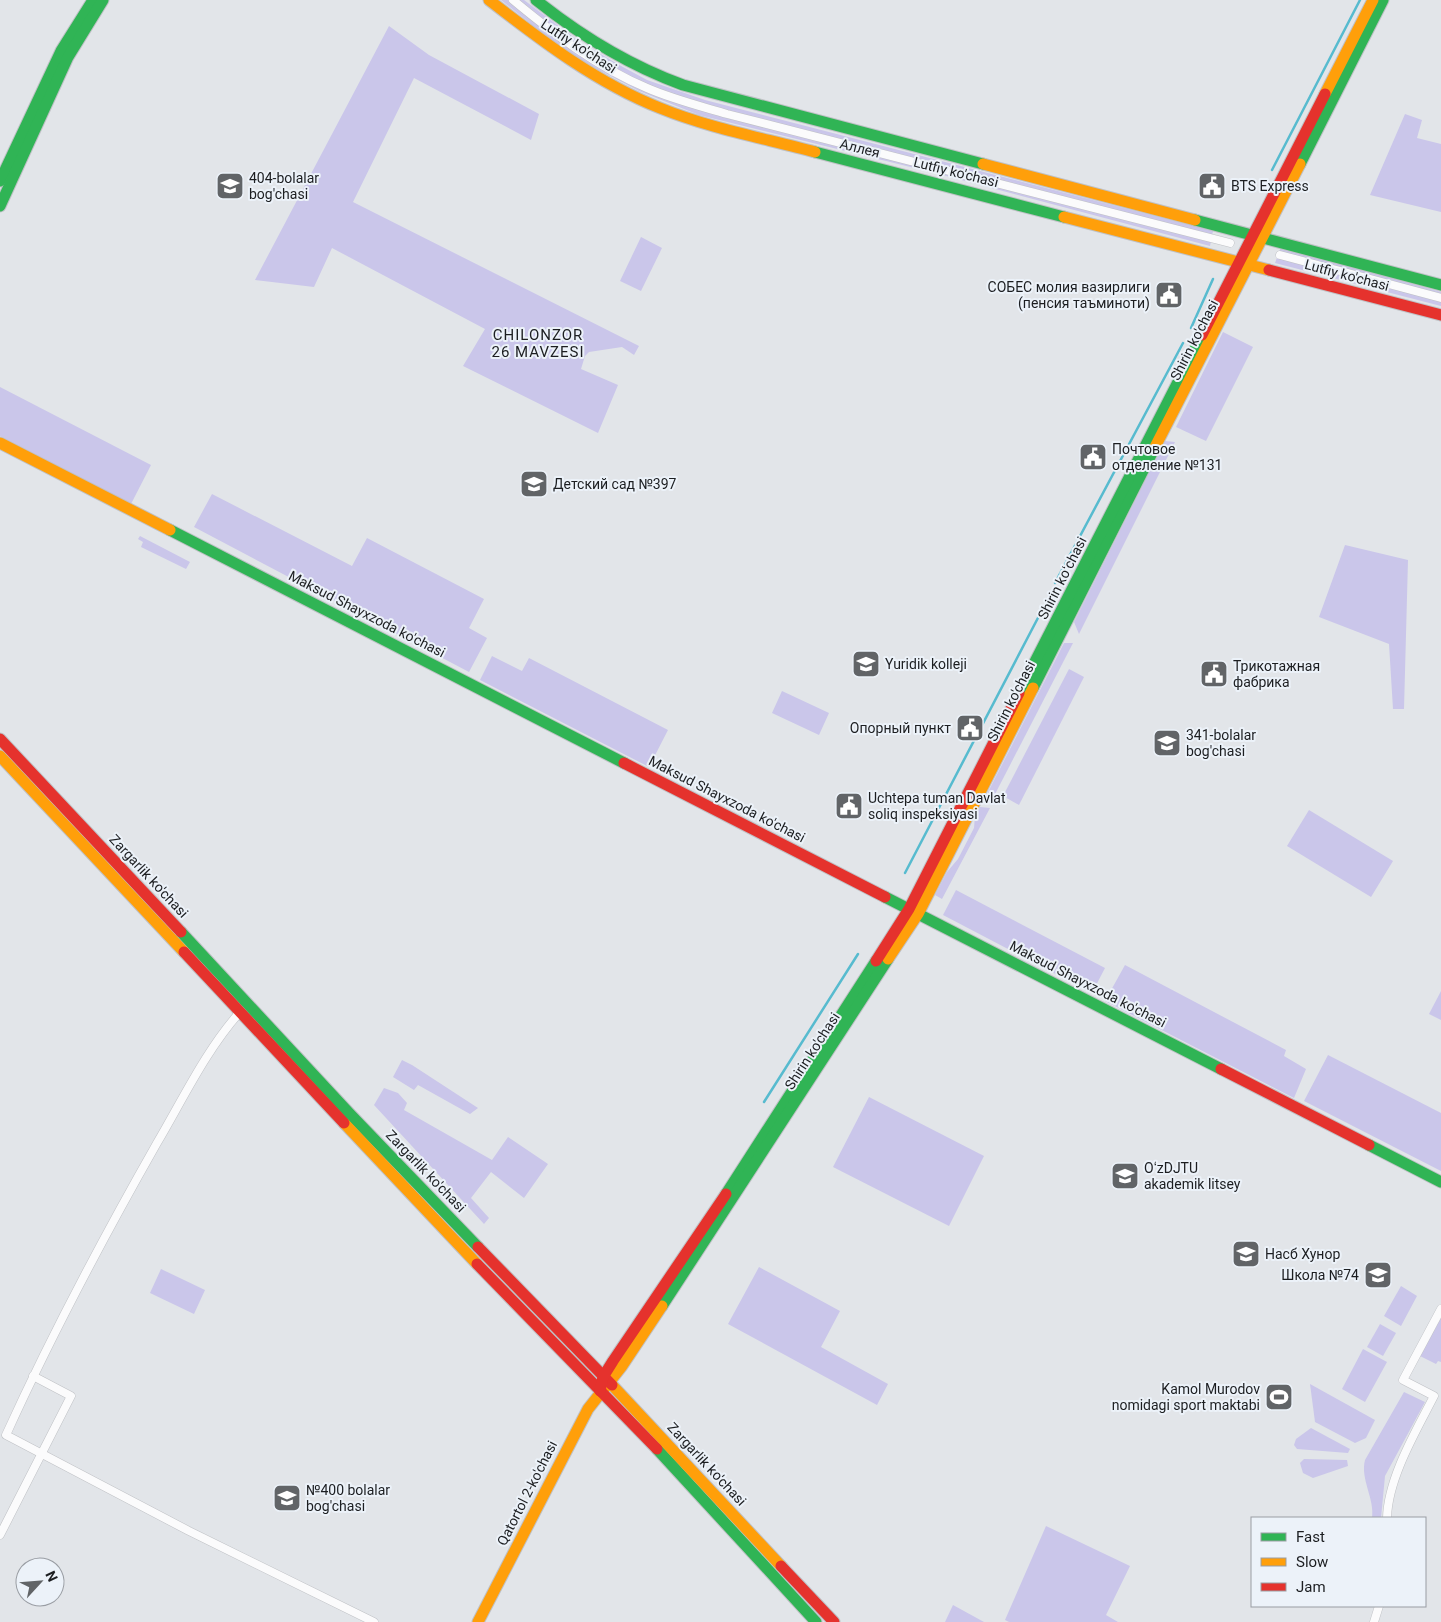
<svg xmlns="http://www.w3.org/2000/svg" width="1441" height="1622" viewBox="0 0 1441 1622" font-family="Roboto,sans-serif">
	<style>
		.green { fill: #cac6ea }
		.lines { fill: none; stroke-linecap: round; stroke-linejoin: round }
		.stream { stroke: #57bbcf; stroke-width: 2.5 }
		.street-casing { stroke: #bfc1c5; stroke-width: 9 }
		.fast-casing { stroke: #bfc1c5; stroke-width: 13 }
		.slow-casing { stroke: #bfc1c5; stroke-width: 13 }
		.jam-casing { stroke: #bfc1c5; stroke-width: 13 }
		.street { stroke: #fbfbfc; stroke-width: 8 }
		.fast { stroke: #30b455; stroke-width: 11 }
		.slow { stroke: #ff9f0a; stroke-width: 11 }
		.jam { stroke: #e5322d; stroke-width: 11 }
		.labels { text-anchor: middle; stroke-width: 4; stroke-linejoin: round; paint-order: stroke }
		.street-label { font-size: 14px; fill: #1c1e21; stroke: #ecf2f9 }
		.poi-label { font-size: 14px; fill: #1c1e21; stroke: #ecf2f9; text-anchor: start }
		.neighbourhood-label { font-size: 15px; letter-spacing: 1px; fill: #1c1e21; stroke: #ecf2f9 }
	</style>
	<rect width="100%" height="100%" fill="#e2e5e9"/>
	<g class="green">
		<polygon points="501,0 524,0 580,42 623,67 647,80 705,100 1213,231 1210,246 939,174 699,115 639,91 597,69 556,44"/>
		<polygon points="389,26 429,55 539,114 531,140 414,78 353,202 639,346 634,355 622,347 589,352 585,356 581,369 618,385 598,433 463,366 485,329 332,248 314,287 255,280"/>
		<polygon points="1405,114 1422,120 1417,138 1441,144 1441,212 1370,195"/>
		<polygon points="641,237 662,248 641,291 620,281"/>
		<polygon points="1281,247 1441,292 1441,306 1275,263"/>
		<polygon points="1223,332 1253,347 1206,441 1176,427"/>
		<polygon points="0,387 151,465 131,504 0,436"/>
		<polygon points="1165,441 1175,442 1079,634 1074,622"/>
		<polygon points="212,494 352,566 367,538 484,599 469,628 487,638 469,672 194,527"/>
		<polygon points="140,536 190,562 186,569 141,547 143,542 138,539"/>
		<polygon points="1345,545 1408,560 1404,709 1393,709 1389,644 1319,617"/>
		<polygon points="1064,643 1073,643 992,800 988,792"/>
		<polygon points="492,656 522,671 529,658 668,730 649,767 480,680"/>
		<polygon points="1069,669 1084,677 1019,805 1003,796"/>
		<polygon points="782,691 829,713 819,735 772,713"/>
		<polygon points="980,807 990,808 942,899 935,895 947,872 958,859 974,828 975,816"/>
		<polygon points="1309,810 1393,861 1371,897 1287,846"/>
		<polygon points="956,890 1105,968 1092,993 943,915"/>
		<polygon points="1125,965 1286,1050 1284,1056 1306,1069 1294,1098 1105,1001"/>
		<polygon points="1441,991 1441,1020 1429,1014"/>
		<polygon points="1328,1055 1441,1113 1441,1171 1304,1101"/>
		<polygon points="402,1060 412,1065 478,1108 470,1114 418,1085 414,1090 393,1077"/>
		<polygon points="384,1088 398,1093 407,1103 404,1110 492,1160 508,1137 548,1164 524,1198 491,1172 471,1198 489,1218 484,1224 374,1105"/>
		<polygon points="869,1097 984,1156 949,1226 833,1167"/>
		<polygon points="759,1267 840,1311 821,1347 888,1384 877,1405 728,1324"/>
		<polygon points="161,1269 205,1290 194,1314 150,1293"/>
		<polygon points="1401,1286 1417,1296 1401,1326 1384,1316"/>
		<polygon points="1441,1318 1441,1362 1438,1361 1436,1364 1420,1356"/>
		<polygon points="1380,1324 1396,1333 1383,1356 1367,1347"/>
		<polygon points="1363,1349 1387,1362 1365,1402 1342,1389"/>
		<polygon points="1310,1384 1375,1420 1366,1438 1355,1443 1315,1422"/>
		<path d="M1404,1392L1425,1402L1385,1476L1381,1518H1372C1375,1499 1360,1479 1365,1460Z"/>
		<polygon points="1311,1428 1350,1449 1348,1453 1297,1449 1294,1445 1296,1439"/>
		<polygon points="1304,1459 1347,1460 1348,1466 1313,1478 1303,1473 1300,1463"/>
		<polygon points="1046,1526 1130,1566 1106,1615 1118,1622 1009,1622 1005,1620"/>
		<polygon points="953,1605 984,1622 945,1622"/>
	</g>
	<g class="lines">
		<g class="stream">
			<polyline points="1272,170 1360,0"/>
			<polyline points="1191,328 1213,279"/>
			<polyline points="1055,583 1183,343"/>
			<polyline points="905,873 1040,614"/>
			<polyline points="764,1102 858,954"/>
		</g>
		<defs>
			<g id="street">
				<path d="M513,0C554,34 597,67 647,88C672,99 700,106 727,114L1230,243"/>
				<polyline points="1280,255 1441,298"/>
				<path d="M240,1012C206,1050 183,1099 157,1143C103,1238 51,1336 6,1435L189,1531L374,1622"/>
				<path d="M1387,1518C1388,1478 1416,1431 1434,1396L1403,1380L1441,1309"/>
				<polyline points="0,1535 71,1396 33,1376"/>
				<polyline points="1374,1622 1379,1606"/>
			</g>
			<g id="fast">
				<path d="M536,0C581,36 628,65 683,85L983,164"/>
				<polyline points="815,152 1064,217"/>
				<polyline points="1300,164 1383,0"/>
				<polyline points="0,181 61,51 93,0"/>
				<polyline points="0,206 68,57 103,0"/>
				<polyline points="1195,220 1441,285"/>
				<polyline points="170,530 624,763"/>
				<polyline points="1033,688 1155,447"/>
				<polyline points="1019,693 1202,335"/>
				<polyline points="885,897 1221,1069"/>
				<polyline points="181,932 350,1114 478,1247"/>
				<polyline points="1369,1145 1441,1182"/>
				<polyline points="726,1194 876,961"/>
				<polyline points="662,1306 888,959"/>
				<polyline points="657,1449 816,1622"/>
			</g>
			<g id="slow">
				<path d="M489,0C542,41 597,83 660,108C709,128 763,138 815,152"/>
				<polyline points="1325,94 1373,0"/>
				<polyline points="983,164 1195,220"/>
				<polyline points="1064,217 1269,270"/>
				<polyline points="0,443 170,530"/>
				<polyline points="1155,447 1300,164"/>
				<polyline points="0,756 184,952"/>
				<polyline points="888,959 918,914 1033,688"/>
				<polyline points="344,1123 477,1264"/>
				<polyline points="612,1385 781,1566"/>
				<polyline points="478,1622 588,1409 622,1366 662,1306"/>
			</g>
			<g id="jam">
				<polyline points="1269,270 1441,315"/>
				<polyline points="1202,335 1325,94"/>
				<polyline points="0,739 181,932"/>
				<polyline points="624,763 885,897"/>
				<polyline points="184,952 344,1123"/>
				<polyline points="876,961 909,909 1019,693"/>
				<polyline points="1221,1069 1369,1145"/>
				<polyline points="478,1247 612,1385"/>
				<polyline points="477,1264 657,1449"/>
				<polyline points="600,1391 603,1377 613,1361 726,1194"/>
				<polyline points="781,1566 834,1622"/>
			</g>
		</defs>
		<use href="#street" class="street-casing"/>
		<use href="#fast" class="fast-casing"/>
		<use href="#slow" class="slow-casing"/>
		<use href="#jam" class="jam-casing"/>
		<use href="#street" class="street"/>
		<use href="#fast" class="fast"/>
		<use href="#slow" class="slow"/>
		<use href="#jam" class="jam"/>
	</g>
	<defs>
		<symbol id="school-square" viewBox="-11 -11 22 22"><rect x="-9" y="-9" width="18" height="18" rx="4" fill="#616467" stroke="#ecf2f9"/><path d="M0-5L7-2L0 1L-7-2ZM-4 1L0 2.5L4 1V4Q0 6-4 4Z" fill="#fff"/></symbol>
		<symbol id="civic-square" viewBox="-11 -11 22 22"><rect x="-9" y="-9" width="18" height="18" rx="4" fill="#616467" stroke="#ecf2f9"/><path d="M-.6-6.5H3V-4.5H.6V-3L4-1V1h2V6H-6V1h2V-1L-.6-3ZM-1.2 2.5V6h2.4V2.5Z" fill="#fff"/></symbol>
		<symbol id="university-square" viewBox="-11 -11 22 22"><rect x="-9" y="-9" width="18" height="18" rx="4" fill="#616467" stroke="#ecf2f9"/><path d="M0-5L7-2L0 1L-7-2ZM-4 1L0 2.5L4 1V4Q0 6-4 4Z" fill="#fff"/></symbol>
		<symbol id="stadium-square" viewBox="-11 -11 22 22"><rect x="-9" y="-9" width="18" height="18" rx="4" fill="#616467" stroke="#ecf2f9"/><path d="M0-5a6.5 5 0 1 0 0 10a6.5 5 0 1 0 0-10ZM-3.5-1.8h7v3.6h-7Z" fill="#fff"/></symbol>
	</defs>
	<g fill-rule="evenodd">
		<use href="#school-square" x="214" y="170" width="32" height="32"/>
		<use href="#civic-square" x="1196" y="170" width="32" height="32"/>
		<use href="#civic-square" x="1153" y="279" width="32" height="32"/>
		<use href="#civic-square" x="1077" y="441" width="32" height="32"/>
		<use href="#school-square" x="518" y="468" width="32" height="32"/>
		<use href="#university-square" x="850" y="648" width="32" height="32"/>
		<use href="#civic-square" x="1198" y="658" width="32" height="32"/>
		<use href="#civic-square" x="954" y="712" width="32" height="32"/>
		<use href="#school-square" x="1151" y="727" width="32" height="32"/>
		<use href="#civic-square" x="833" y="790" width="32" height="32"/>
		<use href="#university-square" x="1109" y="1160" width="32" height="32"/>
		<use href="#university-square" x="1230" y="1238" width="32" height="32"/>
		<use href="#school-square" x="1362" y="1259" width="32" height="32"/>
		<use href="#stadium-square" x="1263" y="1381" width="32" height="32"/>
		<use href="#school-square" x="271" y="1482" width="32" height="32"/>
	</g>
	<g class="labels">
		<g class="street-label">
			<text transform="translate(579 46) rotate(33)" y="5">Lutfiy ko'chasi</text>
			<text transform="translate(860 148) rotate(14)" y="5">Аллея</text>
			<text transform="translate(956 172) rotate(14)" y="5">Lutfiy ko'chasi</text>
			<text transform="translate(1347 275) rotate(15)" y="5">Lutfiy ko'chasi</text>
			<text transform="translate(1194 340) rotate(-63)" y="5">Shirin ko'chasi</text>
			<text transform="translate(1062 578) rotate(-63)" y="5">Shirin koʻchasi</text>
			<text transform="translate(367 614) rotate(27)" y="5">Maksud Shayxzoda ko'chasi</text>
			<text transform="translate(1011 701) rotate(-63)" y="5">Shirin ko'chasi</text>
			<text transform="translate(727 799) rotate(27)" y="5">Maksud Shayxzoda ko'chasi</text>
			<text transform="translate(149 876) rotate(47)" y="5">Zargarlik ko'chasi</text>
			<text transform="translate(1088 984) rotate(27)" y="5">Maksud Shayxzoda ko'chasi</text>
			<text transform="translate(812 1051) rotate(-57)" y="5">Shirin ko'chasi</text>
			<text transform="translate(426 1171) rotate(46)" y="5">Zargarlik ko'chasi</text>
			<text transform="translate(707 1464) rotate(47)" y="5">Zargarlik ko'chasi</text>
			<text transform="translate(527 1493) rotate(-63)" y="5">Qatortol 2-ko'chasi</text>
		</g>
		<g class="poi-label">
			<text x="249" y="183">404-bolalar<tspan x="249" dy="16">bog'chasi</tspan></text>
			<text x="1231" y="191">BTS Express</text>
			<text x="1150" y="292" text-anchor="end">СОБЕС молия вазирлиги<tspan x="1150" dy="16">(пенсия таъминоти)</tspan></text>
			<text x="1112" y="454">Почтовое<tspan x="1112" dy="16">отделение №131</tspan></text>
			<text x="553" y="489">Детский сад №397</text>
			<text x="885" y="669">Yuridik kolleji</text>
			<text x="1233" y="671">Трикотажная<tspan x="1233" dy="16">фабрика</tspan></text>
			<text x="951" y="733" text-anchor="end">Опорный пункт</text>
			<text x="1186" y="740">341-bolalar<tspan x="1186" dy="16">bog'chasi</tspan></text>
			<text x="868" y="803">Uchtepa tuman Davlat<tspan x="868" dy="16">soliq inspeksiyasi</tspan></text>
			<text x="1144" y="1173">OʻzDJTU<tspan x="1144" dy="16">akademik litsey</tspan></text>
			<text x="1265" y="1259">Насб Хунор</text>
			<text x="1359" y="1280" text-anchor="end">Школа №74</text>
			<text x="1260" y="1394" text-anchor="end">Kamol Murodov<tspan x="1260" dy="16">nomidagi sport maktabi</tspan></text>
			<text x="306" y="1495">№400 bolalar<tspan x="306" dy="16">bog'chasi</tspan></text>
		</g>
		<g class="neighbourhood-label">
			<text x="538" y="340">CHILONZOR<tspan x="538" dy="17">26 MAVZESI</tspan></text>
		</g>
	</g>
	<rect x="1251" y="1517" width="175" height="90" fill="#ecf2f9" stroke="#999da3"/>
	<rect x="1261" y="1533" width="25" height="8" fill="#30b455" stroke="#999da3"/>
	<text x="1296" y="1542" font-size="15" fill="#1c1e21">Fast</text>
	<rect x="1261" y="1558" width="25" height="8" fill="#ff9f0a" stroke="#999da3"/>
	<text x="1296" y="1567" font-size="15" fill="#1c1e21">Slow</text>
	<rect x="1261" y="1583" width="25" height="8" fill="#e5322d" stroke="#999da3"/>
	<text x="1296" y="1592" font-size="15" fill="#1c1e21">Jam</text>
	<g transform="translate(40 1582) rotate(64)"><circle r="24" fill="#ecf2f9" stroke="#999da3"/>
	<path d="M0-4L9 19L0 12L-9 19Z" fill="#616467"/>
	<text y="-8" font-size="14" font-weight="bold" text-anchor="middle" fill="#1c1e21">N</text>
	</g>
</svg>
